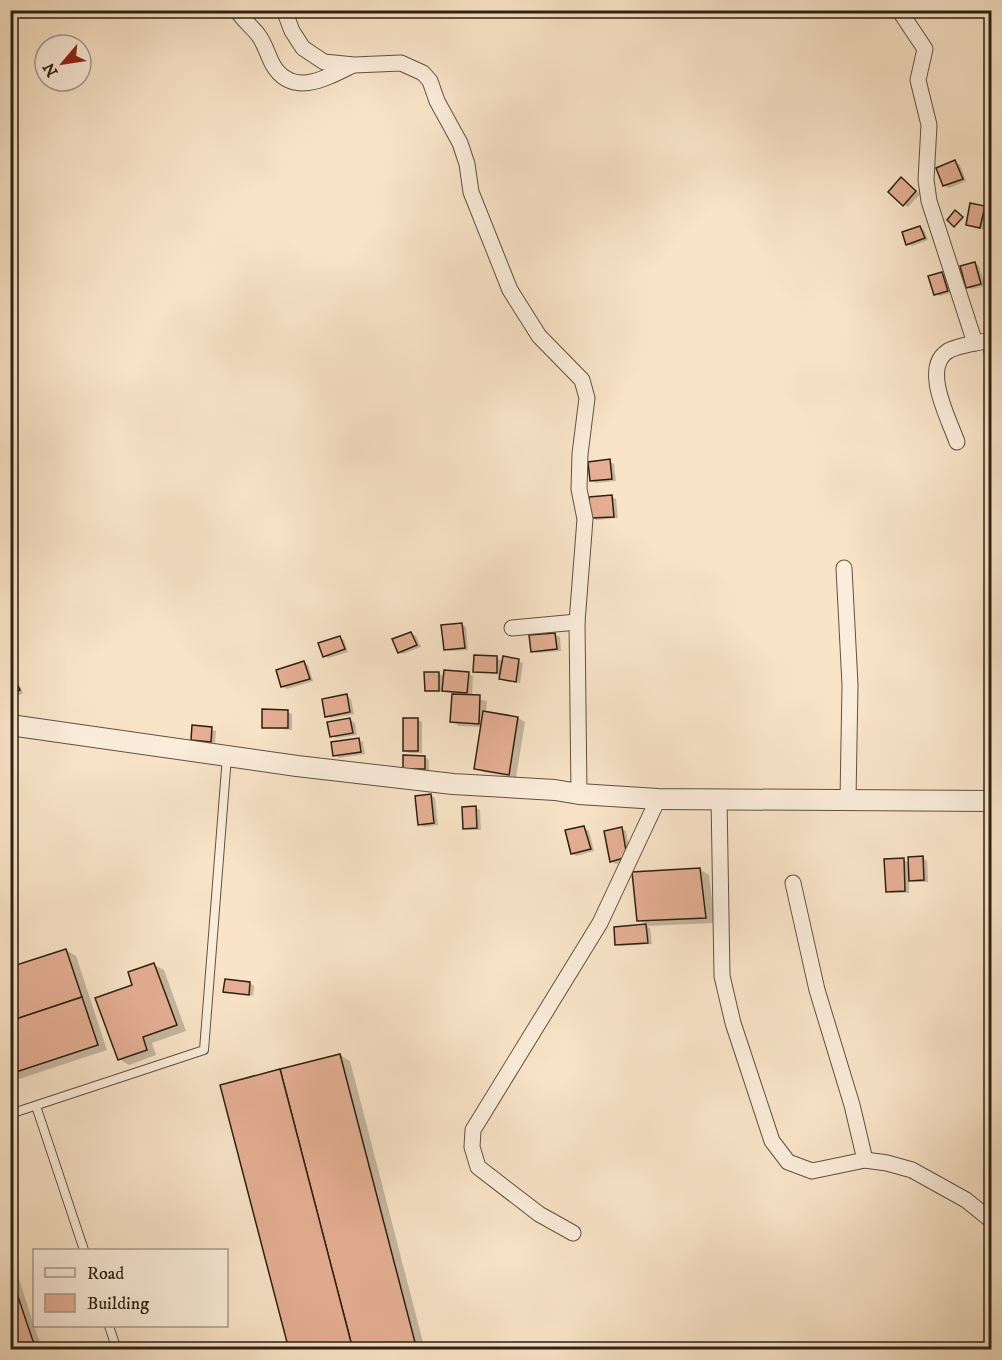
<svg xmlns="http://www.w3.org/2000/svg" width="1002" height="1360" viewBox="0 0 1002 1360" font-family="'IM FELL DW Pica',serif">
	<style>
		.shadow { fill: #0003 }
		.building { fill: #e6af95; stroke: #2e2011; stroke-width: 1.5 }
		.lines { fill: none; stroke-linecap: round; stroke-linejoin: round }
		.service-casing { stroke: #61513f; stroke-width: 10 }
		.minor-casing { stroke: #61513f; stroke-width: 17 }
		.tertiary-casing { stroke: #61513f; stroke-width: 22 }
		.service { stroke: #fbeddb; stroke-width: 8 }
		.minor { stroke: #fbeddb; stroke-width: 15 }
		.tertiary { stroke: #fbeddb; stroke-width: 20 }
	</style>
	<rect width="100%" height="100%" fill="#f9e4c8"/>
	<filter id="stains"><feTurbulence type="fractalNoise" baseFrequency=".00333" numOctaves="4"/><feColorMatrix values="0 0 0 0 .2 0 0 0 0 .09 0 0 0 0 .02 0 0 0 .5 -.17"/></filter>
	<radialGradient id="worn" r=".72"><stop offset=".6" stop-color="#630" stop-opacity="0"/><stop offset="1" stop-color="#630" stop-opacity=".3"/></radialGradient>
	<g class="shadow">
		<polygon points="955,162 960,165 966,181 949,188 944,185"/>
		<polygon points="906,182 920,194 908,207 904,205"/>
		<polygon points="984,208 989,210 985,230 967,225"/>
		<polygon points="920,228 924,230 928,240 912,246 908,244"/>
		<polygon points="975,263 979,266 985,286 972,289 967,287"/>
		<polygon points="942,273 947,276 951,293 940,296 935,294"/>
		<polygon points="992,304 992,318 985,308"/>
		<polygon points="609,461 614,464 616,481 596,483 591,480"/>
		<polygon points="612,497 616,499 618,518 596,520 591,517"/>
		<polygon points="462,624 466,627 468,650 450,651 445,649"/>
		<polygon points="411,633 416,636 421,647 403,654 399,652"/>
		<polygon points="555,634 560,637 561,651 537,653 532,651"/>
		<polygon points="340,638 344,640 348,652 329,658 324,656"/>
		<polygon points="497,658 503,662 504,658 523,663 520,683 505,681 501,679 501,675 475,671"/>
		<polygon points="304,663 308,665 313,681 287,689 282,686"/>
		<polygon points="439,674 445,677 469,674 473,676 472,697 487,701 486,713 518,718 525,722 516,778 483,772 476,768 482,727 459,726 452,721 453,693 426,690"/>
		<polygon points="10,677 16,679 23,693 10,700"/>
		<polygon points="346,696 351,699 354,714 331,718 327,716"/>
		<polygon points="287,712 292,714 292,730 263,727"/>
		<polygon points="350,720 355,723 357,735 336,738 331,736"/>
		<polygon points="418,720 422,722 422,753 409,753 405,750"/>
		<polygon points="193,727 216,731 215,743 192,739"/>
		<polygon points="359,740 363,742 365,754 339,758 335,755"/>
		<polygon points="424,757 429,760 429,771 404,768"/>
		<polygon points="431,795 435,798 438,825 424,827 419,824"/>
		<polygon points="476,808 480,810 481,830 469,830 465,828"/>
		<polygon points="584,828 589,831 594,851 576,856 572,853"/>
		<polygon points="622,829 626,831 631,859 616,864 611,861"/>
		<polygon points="923,858 927,861 928,882 915,882 909,879 909,893 892,893 887,891 903,860 910,863"/>
		<polygon points="699,869 709,875 715,923 646,926 650,928 652,944 621,946 617,944 615,928 648,925 639,920"/>
		<polygon points="66,950 76,956 107,1050 10,1082 10,968"/>
		<polygon points="154,965 164,970 186,1031 152,1043 156,1055 129,1065 119,1059 134,986"/>
		<polygon points="250,983 254,986 253,996 225,991"/>
		<polygon points="340,1055 350,1061 425,1350 290,1350"/>
		<polygon points="10,1251 34,1326 43,1350 10,1350"/>
	</g>
	<g class="building">
		<polygon points="955,160 963,179 943,186 936,168"/>
		<polygon points="901,177 916,191 903,206 888,192"/>
		<polygon points="970,203 985,206 980,228 966,225"/>
		<polygon points="955,210 963,217 954,227 947,220"/>
		<polygon points="920,226 925,238 906,245 902,232"/>
		<polygon points="975,262 981,284 966,288 960,266"/>
		<polygon points="942,272 948,291 934,295 928,276"/>
		<polygon points="992,349 992,368 987,369 984,350"/>
		<polygon points="610,459 612,479 590,481 588,462"/>
		<polygon points="612,495 614,517 590,518 589,497"/>
		<polygon points="462,623 465,648 444,650 441,625"/>
		<polygon points="411,632 417,645 398,653 392,639"/>
		<polygon points="555,633 557,649 531,652 529,635"/>
		<polygon points="340,636 345,649 323,657 318,643"/>
		<polygon points="474,655 497,656 497,673 473,672"/>
		<polygon points="503,656 519,659 516,682 499,679"/>
		<polygon points="304,661 310,679 281,687 276,670"/>
		<polygon points="444,670 469,672 467,693 442,691"/>
		<polygon points="424,672 439,672 439,691 425,691"/>
		<polygon points="12,675 20,690 10,695 10,676"/>
		<polygon points="347,694 350,712 325,717 322,699"/>
		<polygon points="452,694 480,695 479,724 450,722"/>
		<polygon points="262,709 288,710 288,728 262,728"/>
		<polygon points="483,711 518,717 509,775 474,769"/>
		<polygon points="350,718 353,733 330,737 327,722"/>
		<rect x="403" y="718" width="15" height="33"/>
		<polygon points="192,725 212,727 211,742 191,740"/>
		<polygon points="359,738 361,752 333,756 331,742"/>
		<polygon points="403,755 425,756 425,769 403,769"/>
		<polygon points="431,794 434,823 418,825 415,796"/>
		<polygon points="476,806 477,828 463,829 462,807"/>
		<polygon points="584,826 591,849 571,854 565,830"/>
		<polygon points="622,827 627,857 610,862 604,831"/>
		<polygon points="923,856 924,880 909,881 908,857"/>
		<polygon points="904,858 905,891 886,892 884,859"/>
		<polygon points="700,868 706,918 637,921 632,872"/>
		<polygon points="646,924 648,943 615,945 614,927"/>
		<polygon points="66,949 82,997 10,1021 10,967"/>
		<polygon points="154,963 177,1025 143,1037 147,1050 118,1060 95,998 132,985 128,972"/>
		<polygon points="225,979 250,982 249,995 223,992"/>
		<polygon points="82,997 98,1045 10,1074 10,1021"/>
		<polygon points="340,1054 417,1350 353,1350 280,1069"/>
		<polygon points="280,1069 353,1350 289,1350 220,1085"/>
		<polygon points="10,1273 36,1350 10,1350"/>
	</g>
	<g class="lines">
		<defs>
			<g id="service">
				<polyline points="36,1106 84,1250"/>
				<polyline points="10,1114 204,1050 227,756"/>
				<polyline points="109,1326 117,1350"/>
			</g>
			<g id="minor">
				<path d="M237,10C243,21 252,26 259,36C265,44 268,56 273,65C292,97 325,79 351,66"/>
				<polyline points="284,10 292,31 303,48 324,62 354,65 401,63 423,73 430,81 437,101 460,143 467,164 471,192 510,290 539,336 582,380 587,398 580,454 579,489 585,519 577,622 579,794"/>
				<polyline points="899,10 925,49 918,80 929,125 926,180 929,201 975,343 992,340"/>
				<path d="M957,442C949,419 921,368 948,351C955,347 966,345 975,343"/>
				<polyline points="844,568 850,685 848,799"/>
				<polyline points="512,628 577,622"/>
				<polyline points="719,798 722,976 733,1023 772,1141 788,1162 812,1171 865,1160 887,1163 912,1170 966,1200 992,1221"/>
				<polyline points="793,883 817,990 852,1105 865,1160"/>
				<polyline points="573,1233 539,1214 478,1167 472,1147 473,1130 600,923 658,799"/>
			</g>
			<polyline id="tertiary" points="10,725 297,766 453,784 555,790 579,794 658,799 992,801"/>
		</defs>
		<use href="#service" class="service-casing"/>
		<use href="#minor" class="minor-casing"/>
		<use href="#tertiary" class="tertiary-casing"/>
		<use href="#service" class="service"/>
		<use href="#minor" class="minor"/>
		<use href="#tertiary" class="tertiary"/>
	</g>
	<rect width="1002" height="1360" fill="none" stroke="#f9e4c8" stroke-width="36"/>
	<rect x="12" y="12" width="978" height="1336" fill="none" stroke="#2e2011" stroke-width="3"/>
	<rect x="18" y="18" width="966" height="1324" fill="none" stroke="#2e2011" stroke-width="1.5"/>
	<rect x="33" y="1249" width="195" height="78" fill="#fbeddb" stroke="#a99b8a" stroke-width="1.5"/>
	<rect x="45" y="1268" width="30" height="9" fill="#fbeddb" stroke="#a99b8a" stroke-width="1.5"/>
	<text x="87" y="1279" font-size="18" fill="#2e2011">Road</text>
	<rect x="45" y="1294" width="30" height="18" fill="#e6af95" stroke="#a99b8a" stroke-width="1.5"/>
	<text x="87" y="1309" font-size="18" fill="#2e2011">Building</text>
	<g transform="translate(63 63) rotate(241)"><circle r="28" fill="#fbeddb" stroke="#a99b8a" stroke-width="1.5"/>
	<path d="M0-4.5L10 22L0 15L-10 22Z" fill="#8f2418"/>
	<text y="-9" font-size="16" font-weight="bold" text-anchor="middle" fill="#2e2011">N</text>
	</g>
	<rect width="100%" height="100%" filter="url(#stains)"/>
	<rect width="100%" height="100%" fill="url(#worn)"/>
</svg>
